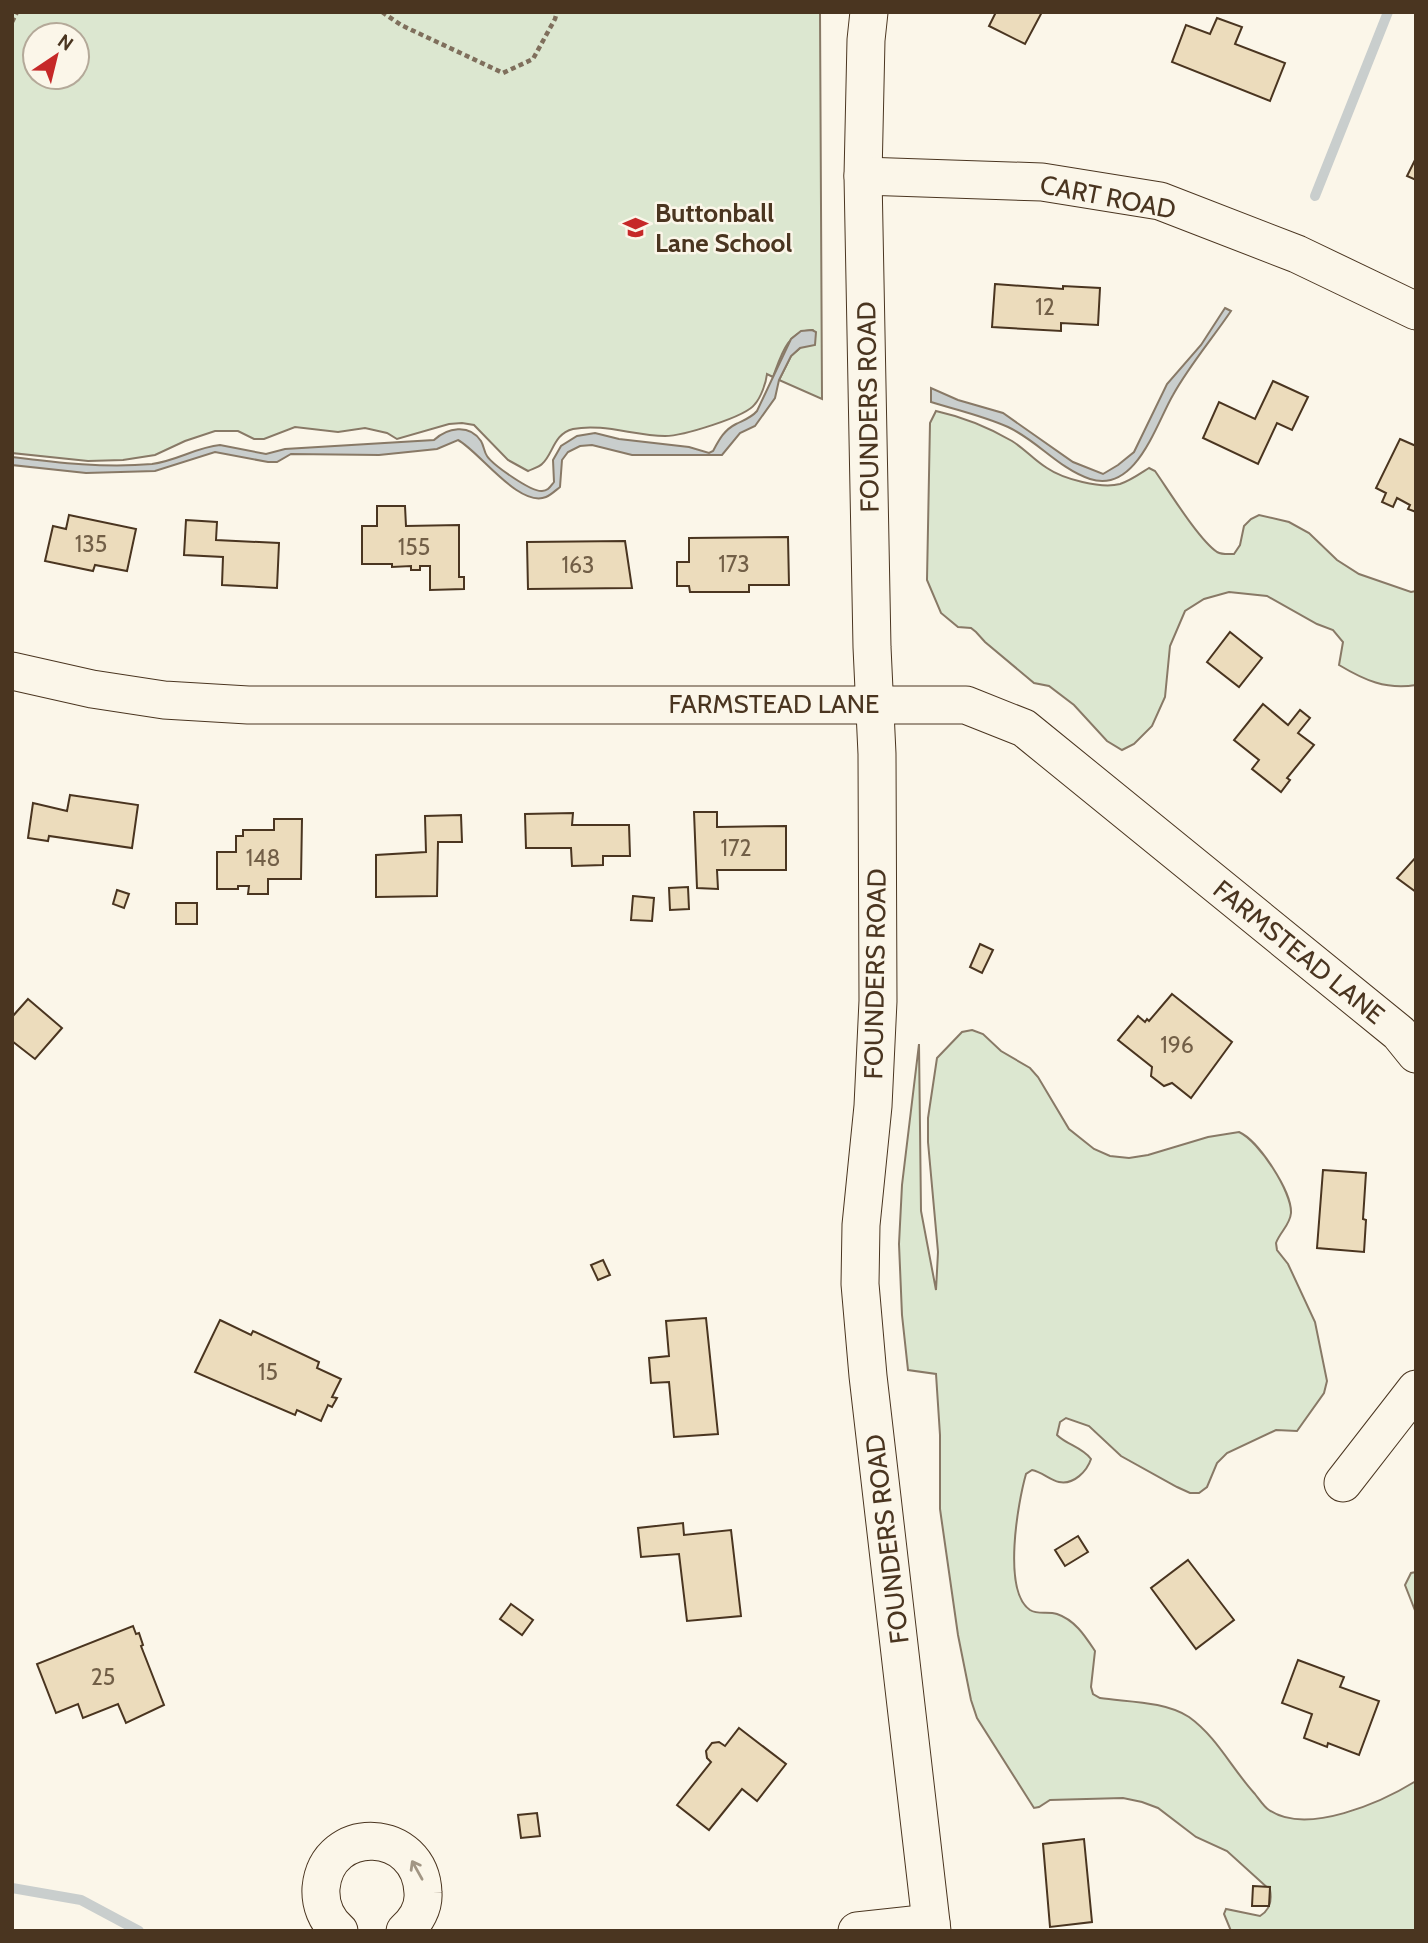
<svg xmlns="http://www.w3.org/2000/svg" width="1428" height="1943" viewBox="0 0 1428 1943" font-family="Cabin,sans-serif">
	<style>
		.green { fill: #dce7d0; stroke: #887966; stroke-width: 2; fill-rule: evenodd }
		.water { fill: #c9cecd; stroke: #887966; stroke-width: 2 }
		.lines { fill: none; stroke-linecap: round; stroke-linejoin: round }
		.stream { stroke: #c9cecd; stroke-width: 10 }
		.building { fill: #ecdcbc; stroke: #4a3520; stroke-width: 2 }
		.minor-casing { stroke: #4a3520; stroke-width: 39 }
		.path { stroke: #7f6f5c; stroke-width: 4.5; stroke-dasharray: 5 3.5; stroke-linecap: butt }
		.minor { stroke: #fbf6e9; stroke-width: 37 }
		.oneway { stroke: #a29684 }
		.labels { text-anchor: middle; stroke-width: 5; stroke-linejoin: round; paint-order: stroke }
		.number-label { font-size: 23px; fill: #725f47 }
		.street-label { font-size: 26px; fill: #4a3520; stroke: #fbf6e9 }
		.poi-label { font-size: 26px; font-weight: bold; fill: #4a3520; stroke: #fbf6e9; text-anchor: start }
	</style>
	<rect width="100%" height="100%" fill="#fbf6e9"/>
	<g class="green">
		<path d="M12,12H820L822,399L779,380L791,356L800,348L812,330C787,331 781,356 773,377L767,374C766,383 761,397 755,404C746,417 682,436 665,436C635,436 603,423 573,429C553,434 553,455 542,464C539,467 532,469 528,471L508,460L474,425L462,423L449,424L397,439L387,433L365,428L338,432L295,427L264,439H254L238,431H215L185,441L155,455L123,460L88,461L12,453ZM35,35H77V77H35Z"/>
		<path d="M936,411C963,417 988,427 1012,441C1025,449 1034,460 1047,468C1063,479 1101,489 1120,484C1130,481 1141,473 1149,468L1155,471C1169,491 1199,540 1217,552C1223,555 1228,554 1234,554L1240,545L1244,526L1251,519L1259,515L1289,522L1309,533L1337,560L1359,574L1411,592L1416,591V685C1386,690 1364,680 1339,665L1343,642L1333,630L1317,624L1267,596L1229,592L1204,599L1185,611L1170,646L1165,697L1152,726L1134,744L1122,750L1107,741L1074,705L1049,686L1034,683L985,642L976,632L971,628L958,627L941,613L927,580L930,423Z"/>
		<path d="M972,1030L983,1034L1001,1051L1030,1068L1038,1077L1069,1129L1094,1149L1110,1156L1129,1158L1148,1155L1208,1137L1239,1132C1259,1141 1292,1192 1291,1213C1290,1225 1280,1232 1276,1243L1277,1250L1288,1264L1315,1322L1327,1381L1324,1393L1297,1431L1276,1430L1227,1453L1217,1463L1207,1487L1199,1493H1190L1177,1487L1121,1456L1089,1426L1066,1418L1060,1422L1057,1435C1067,1445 1082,1447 1091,1459C1087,1471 1074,1485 1059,1482C1050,1480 1042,1472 1032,1470L1026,1474C1018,1502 1002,1591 1030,1610C1038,1615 1048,1611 1057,1614C1075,1620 1085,1636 1095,1651L1091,1687L1093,1694L1100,1698C1127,1702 1165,1701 1189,1717C1217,1737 1232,1769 1255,1794C1259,1799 1264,1807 1269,1810C1307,1836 1382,1802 1416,1781V1931H1231L1224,1914L1226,1909L1260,1916C1270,1910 1272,1901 1270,1890L1227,1851L1196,1837L1158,1808L1142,1802L1123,1798L1050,1800L1039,1807L1034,1808L977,1718L971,1700L958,1635L940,1509V1435L936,1374L908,1370L902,1315L899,1244L902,1185L919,1044L921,1211L936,1290L938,1252L928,1142V1118L937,1058L962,1032Z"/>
		<polygon points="1416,1572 1416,1613 1405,1585 1411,1573"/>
	</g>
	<g class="water">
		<path d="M1225,308L1231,311C1212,339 1189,366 1173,395C1156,424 1136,494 1090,479C1058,468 1038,441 1008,427C984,416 957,410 931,402V388L958,400L1003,413L1073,462L1103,474L1118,465L1134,452L1167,384L1201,345Z"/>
		<path d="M812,330L816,332L815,345L800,348L791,356L779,380L775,398L755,426L740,433L722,455H632L592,445L580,446L568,452L562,460L560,487C556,490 551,495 546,497C519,508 480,452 458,440L437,449L379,455L291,454L277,462H268L215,452L155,471L86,473L12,465V457C59,463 105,468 152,464C176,461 197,447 220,445L266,454L285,449L434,440C447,428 469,423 481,441C484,446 484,452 487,456C493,465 531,492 542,491C548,491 550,487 554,482L553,460L561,446L577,436L595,433L619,439L689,447L709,453L713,451C719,440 724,430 736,424C744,420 751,418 757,411L791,339L801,331Z"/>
	</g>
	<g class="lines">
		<g class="stream">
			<polyline points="1315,196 1388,12"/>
			<polyline points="12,1888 81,1900 139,1931"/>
		</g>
	</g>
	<g class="building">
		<polygon points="996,12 1042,12 1025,44 989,26"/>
		<polygon points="1217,18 1242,27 1235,44 1285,63 1270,101 1172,62 1186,25 1210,34"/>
		<polygon points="1416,158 1416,180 1407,176"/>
		<polygon points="995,284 1063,289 1063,286 1100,288 1098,325 1061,323 1061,331 992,327"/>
		<polygon points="1273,381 1308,397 1292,430 1277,423 1258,464 1203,438 1219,402 1255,419"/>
		<polygon points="1400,439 1416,446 1416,512 1408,509 1410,505 1397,498 1393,507 1382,502 1386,493 1376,488"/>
		<polygon points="377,506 405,506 406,526 459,525 459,577 464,577 464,589 430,590 430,566 420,566 420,570 411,570 411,566 392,567 392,564 362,564 362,526 377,526"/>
		<polygon points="69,515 136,529 127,571 95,565 93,571 45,561 53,526 66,529"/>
		<polygon points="186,520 217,522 216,540 279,543 277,588 222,585 223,557 184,555"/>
		<polygon points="788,537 789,585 749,585 749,592 690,592 689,586 677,586 677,562 689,562 689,538"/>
		<polygon points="625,541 632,588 528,589 527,542"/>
		<polygon points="1230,632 1262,658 1239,687 1207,662"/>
		<polygon points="1263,704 1288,725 1300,710 1310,718 1298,733 1314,745 1287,778 1290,780 1281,792 1252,769 1259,760 1234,740"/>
		<polygon points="70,795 138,805 132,848 49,836 48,841 28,838 33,803 67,811"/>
		<polygon points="694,812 717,812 717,827 786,826 786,870 717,870 718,889 697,888"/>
		<polygon points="573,813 572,825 629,825 630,856 603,856 603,865 572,866 571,848 526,848 525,814"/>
		<polygon points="461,815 462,842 438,842 437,896 376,897 376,855 426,852 425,816"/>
		<polygon points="274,819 302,819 301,879 268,879 268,894 248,894 249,886 238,886 238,889 217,889 217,852 236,852 236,836 243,836 243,830 274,830"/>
		<polygon points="1416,857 1416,892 1397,878"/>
		<polygon points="688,887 689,909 670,910 669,888"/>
		<polygon points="117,890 129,894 124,908 113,904"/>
		<polygon points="633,896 654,898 652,921 631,920"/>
		<rect x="176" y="903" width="21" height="21"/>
		<polygon points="980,944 993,950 982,973 970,967"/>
		<polygon points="1172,994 1232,1042 1191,1098 1172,1083 1164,1086 1151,1076 1152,1067 1118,1040 1138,1016 1145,1022 1147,1019 1149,1021"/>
		<polygon points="28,999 62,1028 35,1059 12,1041 12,1017"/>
		<polygon points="1323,1170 1366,1173 1363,1219 1366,1220 1364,1252 1317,1248"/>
		<polygon points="603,1260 610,1275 598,1280 591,1265"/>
		<polygon points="706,1318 718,1434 674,1437 669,1382 651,1383 649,1358 669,1356 666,1321"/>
		<polygon points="220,1320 251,1335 253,1331 319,1362 317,1368 341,1379 332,1397 337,1398 332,1407 328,1405 321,1421 297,1410 295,1415 195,1372"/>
		<polygon points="683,1523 684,1535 731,1530 741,1616 687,1621 679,1554 641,1557 638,1528"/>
		<polygon points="1078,1536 1088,1552 1065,1566 1055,1550"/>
		<polygon points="1188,1560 1234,1620 1196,1649 1151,1588"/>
		<polygon points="511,1604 533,1620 522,1635 500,1619"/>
		<polygon points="133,1626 136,1634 139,1633 143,1645 141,1646 164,1705 126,1723 118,1704 83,1718 78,1704 56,1713 37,1664"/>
		<polygon points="1298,1660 1344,1677 1340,1687 1379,1701 1359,1755 1328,1743 1327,1747 1304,1738 1312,1714 1282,1703"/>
		<polygon points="739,1728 786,1764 757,1801 742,1789 709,1830 677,1805 711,1762 707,1758 706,1751 712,1743 719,1742 725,1746"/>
		<polygon points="537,1813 540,1836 521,1838 518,1815"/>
		<polygon points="1084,1839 1092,1922 1050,1927 1043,1844"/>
		<polygon points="1253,1886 1270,1887 1269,1906 1252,1906"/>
	</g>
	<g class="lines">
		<defs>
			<g id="minor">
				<polyline points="869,12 866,40 863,176 872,647 877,754 878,1001 873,1106 861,1225 860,1284 868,1376 932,1931"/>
				<polyline points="863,176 1042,182 1160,201 1297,254 1416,311"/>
				<polyline points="12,671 92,689 164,700 248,705 966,705 1024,728 1399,1033 1416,1054"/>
				<polyline points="1343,1483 1416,1389"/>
				<path d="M339,1931C326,1920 320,1904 321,1888C327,1823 421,1827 423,1893C424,1907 416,1921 405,1931"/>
				<polyline points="857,1931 931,1923"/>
			</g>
		</defs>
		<use href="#minor" class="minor-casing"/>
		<g class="path">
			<polyline points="382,12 401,25 503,73 533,59 555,19 557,12"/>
			<polyline points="12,22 17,12"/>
		</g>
		<use href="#minor" class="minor"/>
	</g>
	<defs><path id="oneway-shaft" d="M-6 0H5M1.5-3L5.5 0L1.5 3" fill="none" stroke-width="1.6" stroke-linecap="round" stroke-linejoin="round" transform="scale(1.75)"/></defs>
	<use class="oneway" href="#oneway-shaft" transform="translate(417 1870) rotate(-119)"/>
	<defs>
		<symbol id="school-bare" viewBox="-9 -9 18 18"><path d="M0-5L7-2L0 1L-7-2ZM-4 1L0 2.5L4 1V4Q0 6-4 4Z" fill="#c62828" stroke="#fbf6e9" stroke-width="2.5" paint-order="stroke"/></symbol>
	</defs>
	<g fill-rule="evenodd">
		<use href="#school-bare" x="618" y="210" width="35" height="35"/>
	</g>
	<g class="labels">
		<g class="number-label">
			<text x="1045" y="315">12</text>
			<text x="91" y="552">135</text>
			<text x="414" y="555">155</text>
			<text x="734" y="572">173</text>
			<text x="578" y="573">163</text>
			<text x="736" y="856">172</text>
			<text x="263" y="866">148</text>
			<text x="1177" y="1053">196</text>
			<text x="268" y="1380">15</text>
			<text x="103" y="1685">25</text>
		</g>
		<g class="street-label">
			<text transform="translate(1108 197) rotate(11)" y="9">CART ROAD</text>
			<text transform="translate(868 407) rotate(-91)" y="9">FOUNDERS ROAD</text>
			<text x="774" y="713">FARMSTEAD LANE</text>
			<text transform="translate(1299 952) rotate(39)" y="9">FARMSTEAD LANE</text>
			<text transform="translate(875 974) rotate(-89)" y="9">FOUNDERS ROAD</text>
			<text transform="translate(887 1539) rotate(-97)" y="9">FOUNDERS ROAD</text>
		</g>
		<g class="poi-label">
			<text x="655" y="222">Buttonball<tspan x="655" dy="30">Lane School</tspan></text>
		</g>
	</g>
	<rect width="1428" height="1943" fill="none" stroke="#4a3520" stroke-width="28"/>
	<g transform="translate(56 56) rotate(35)"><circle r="33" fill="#fbf6e9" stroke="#b4a999" stroke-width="2"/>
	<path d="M0-5L12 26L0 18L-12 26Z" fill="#c62828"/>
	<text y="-10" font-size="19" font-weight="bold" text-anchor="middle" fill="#4a3520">N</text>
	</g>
</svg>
